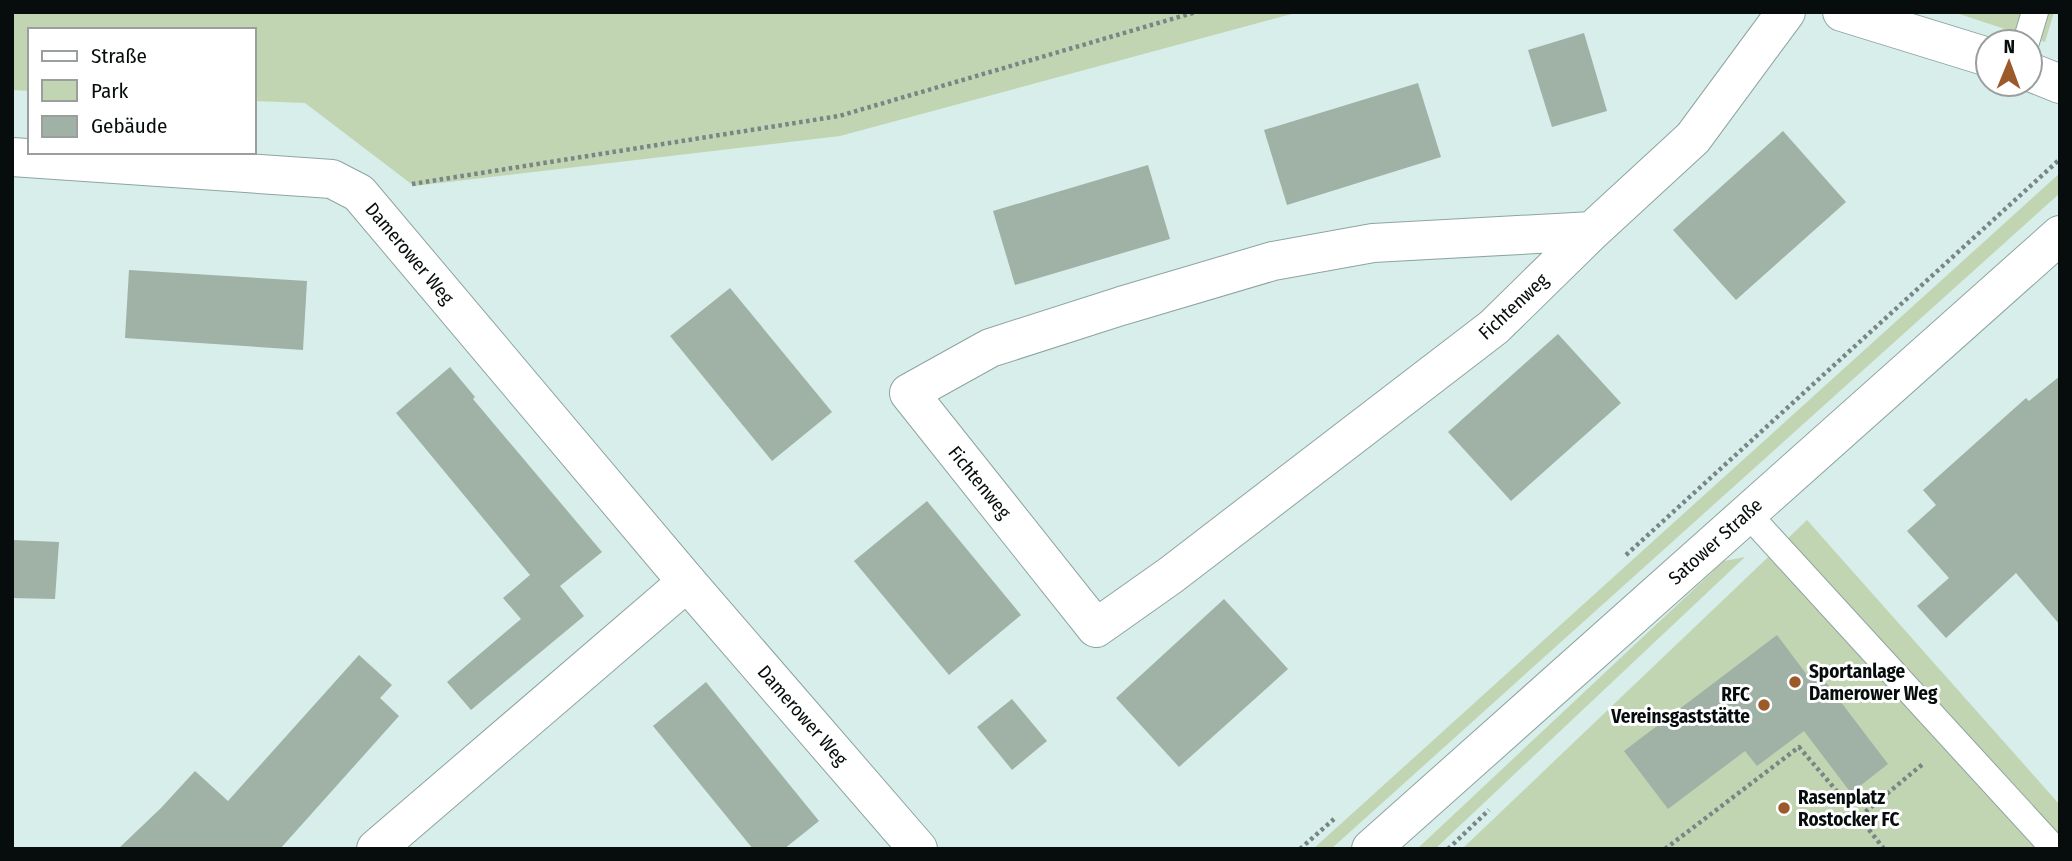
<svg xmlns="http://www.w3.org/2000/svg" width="2072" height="861" viewBox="0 0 2072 861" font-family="'Fira Sans Condensed',sans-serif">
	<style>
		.green { fill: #c1d5b2 }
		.building { fill: #a0b1a6 }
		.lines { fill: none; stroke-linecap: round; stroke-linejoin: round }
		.service-casing { stroke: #8ea4a0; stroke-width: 28 }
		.minor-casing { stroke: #8ea4a0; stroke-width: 40 }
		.secondary-casing { stroke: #8ea4a0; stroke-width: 40 }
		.path { stroke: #788785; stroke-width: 4.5; stroke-dasharray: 3.5 3.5; stroke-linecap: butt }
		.service { stroke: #fff; stroke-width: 26 }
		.minor { stroke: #fff; stroke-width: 38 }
		.secondary { stroke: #fff; stroke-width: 38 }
		.poi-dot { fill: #9c5929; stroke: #fff; stroke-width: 2.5 }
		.labels { text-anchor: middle; stroke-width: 6; stroke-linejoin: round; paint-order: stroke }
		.street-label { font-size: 19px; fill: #060d0c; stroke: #fff }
		.poi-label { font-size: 19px; font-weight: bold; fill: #060d0c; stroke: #fff; text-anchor: start }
	</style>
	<rect width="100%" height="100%" fill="#d8eeea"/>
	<g class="green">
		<polygon points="12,12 1299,12 840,136 414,186 305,103 254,101 254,30 30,30 30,91 12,90"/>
		<polygon points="1953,12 2054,12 2045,42"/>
		<polygon points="2060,173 2060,193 1331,849 1313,849"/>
		<polygon points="1807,520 2060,805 2060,849 1462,849"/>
		<polygon points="1745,557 1435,849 1417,849 1724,561"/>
	</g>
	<g class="building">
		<polygon points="1584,33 1607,111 1552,127 1528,50"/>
		<polygon points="1418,83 1441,157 1287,205 1264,130"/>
		<polygon points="1783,131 1846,202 1736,300 1673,230"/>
		<polygon points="1148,165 1170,239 1015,285 993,211"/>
		<polygon points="129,270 307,281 303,350 125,338"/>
		<polygon points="730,288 832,412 772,461 670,336"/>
		<polygon points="1558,334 1621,403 1511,501 1448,432"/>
		<polygon points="450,367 475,397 473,399 602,552 560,586 584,616 471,710 447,682 521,619 503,598 530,575 396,413"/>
		<polygon points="2060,376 2060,625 2016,573 1946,638 1917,606 1949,578 1907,531 1936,505 1923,490 2026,398 2029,401"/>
		<polygon points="927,501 1021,615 949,675 854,561"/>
		<polygon points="12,540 59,542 55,599 12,598"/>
		<polygon points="1224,599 1288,669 1179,767 1116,698"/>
		<polygon points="1777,635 1810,679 1818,672 1888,764 1851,793 1804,731 1757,766 1745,751 1668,809 1624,751"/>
		<polygon points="359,655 392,685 380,698 399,716 280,849 118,849 161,808 195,771 228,801"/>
		<polygon points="706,682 819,821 784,849 753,849 653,726"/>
		<polygon points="1012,699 1047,741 1012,770 977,727"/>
	</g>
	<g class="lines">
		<defs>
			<g id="service">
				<polyline points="2026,42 2035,12"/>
				<polyline points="1746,512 2049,843"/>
			</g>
			<g id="minor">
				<polyline points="1842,12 1988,57"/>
				<polyline points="2030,72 2060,84"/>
				<polyline points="12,157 332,179 359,193 687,582 918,849"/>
				<polyline points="1592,231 1373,243 1273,261 1121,306 990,348 909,393 1096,628 1171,575 1494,327 1592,231 1693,138 1786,12"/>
				<polyline points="376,849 687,582"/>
			</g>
			<polyline id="secondary" points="1371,849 2060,235"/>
		</defs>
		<use href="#service" class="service-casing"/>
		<use href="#minor" class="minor-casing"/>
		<use href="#secondary" class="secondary-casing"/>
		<g class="path">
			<polyline points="412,184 839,116 1196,12"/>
			<polyline points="1626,555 2060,159"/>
			<polyline points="1300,849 1334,819"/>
			<polyline points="1448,849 1489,810"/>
			<polyline points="1665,849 1799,747 1859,817"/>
			<polyline points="1884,849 1859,817 1924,763"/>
		</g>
		<use href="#service" class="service"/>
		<use href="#minor" class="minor"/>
		<use href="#secondary" class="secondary"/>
	</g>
	<g class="poi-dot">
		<circle cx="1795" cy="682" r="7"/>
		<circle cx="1764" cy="705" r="7"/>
		<circle cx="1784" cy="808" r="7"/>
	</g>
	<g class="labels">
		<g class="street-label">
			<text transform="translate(410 253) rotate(50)" y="7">Damerower Weg</text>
			<text transform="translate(1513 306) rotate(-43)" y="7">Fichtenweg</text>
			<text transform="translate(980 482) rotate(51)" y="7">Fichtenweg</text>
			<text transform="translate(1715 541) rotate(-42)" y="7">Satower Straße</text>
			<text transform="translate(803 715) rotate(49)" y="7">Damerower Weg</text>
		</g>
		<g class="poi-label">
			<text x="1809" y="678">Sportanlage<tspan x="1809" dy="22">Damerower Weg</tspan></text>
			<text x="1750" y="701" text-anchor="end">RFC<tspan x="1750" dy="22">Vereinsgaststätte</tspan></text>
			<text x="1798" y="804">Rasenplatz<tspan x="1798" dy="22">Rostocker FC</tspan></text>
		</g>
	</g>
	<rect width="2072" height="861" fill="none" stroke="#060d0c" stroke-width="28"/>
	<rect x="28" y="28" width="228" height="126" fill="#ffffff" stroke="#9b9e9e" stroke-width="2"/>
	<rect x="42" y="51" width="35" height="10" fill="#ffffff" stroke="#9b9e9e" stroke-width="2"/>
	<text x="91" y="63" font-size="21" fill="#060d0c">Straße</text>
	<rect x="42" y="80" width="35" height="21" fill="#c1d5b2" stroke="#9b9e9e" stroke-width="2"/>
	<text x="91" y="98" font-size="21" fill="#060d0c">Park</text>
	<rect x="42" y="116" width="35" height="21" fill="#a0b1a6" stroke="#9b9e9e" stroke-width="2"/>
	<text x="91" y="133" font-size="21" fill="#060d0c">Gebäude</text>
	<g transform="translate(2009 63) rotate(1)"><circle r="33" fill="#ffffff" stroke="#9b9e9e" stroke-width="2"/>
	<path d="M0-5L12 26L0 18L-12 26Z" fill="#9c5929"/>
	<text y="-10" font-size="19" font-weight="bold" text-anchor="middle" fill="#060d0c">N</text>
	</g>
</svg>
